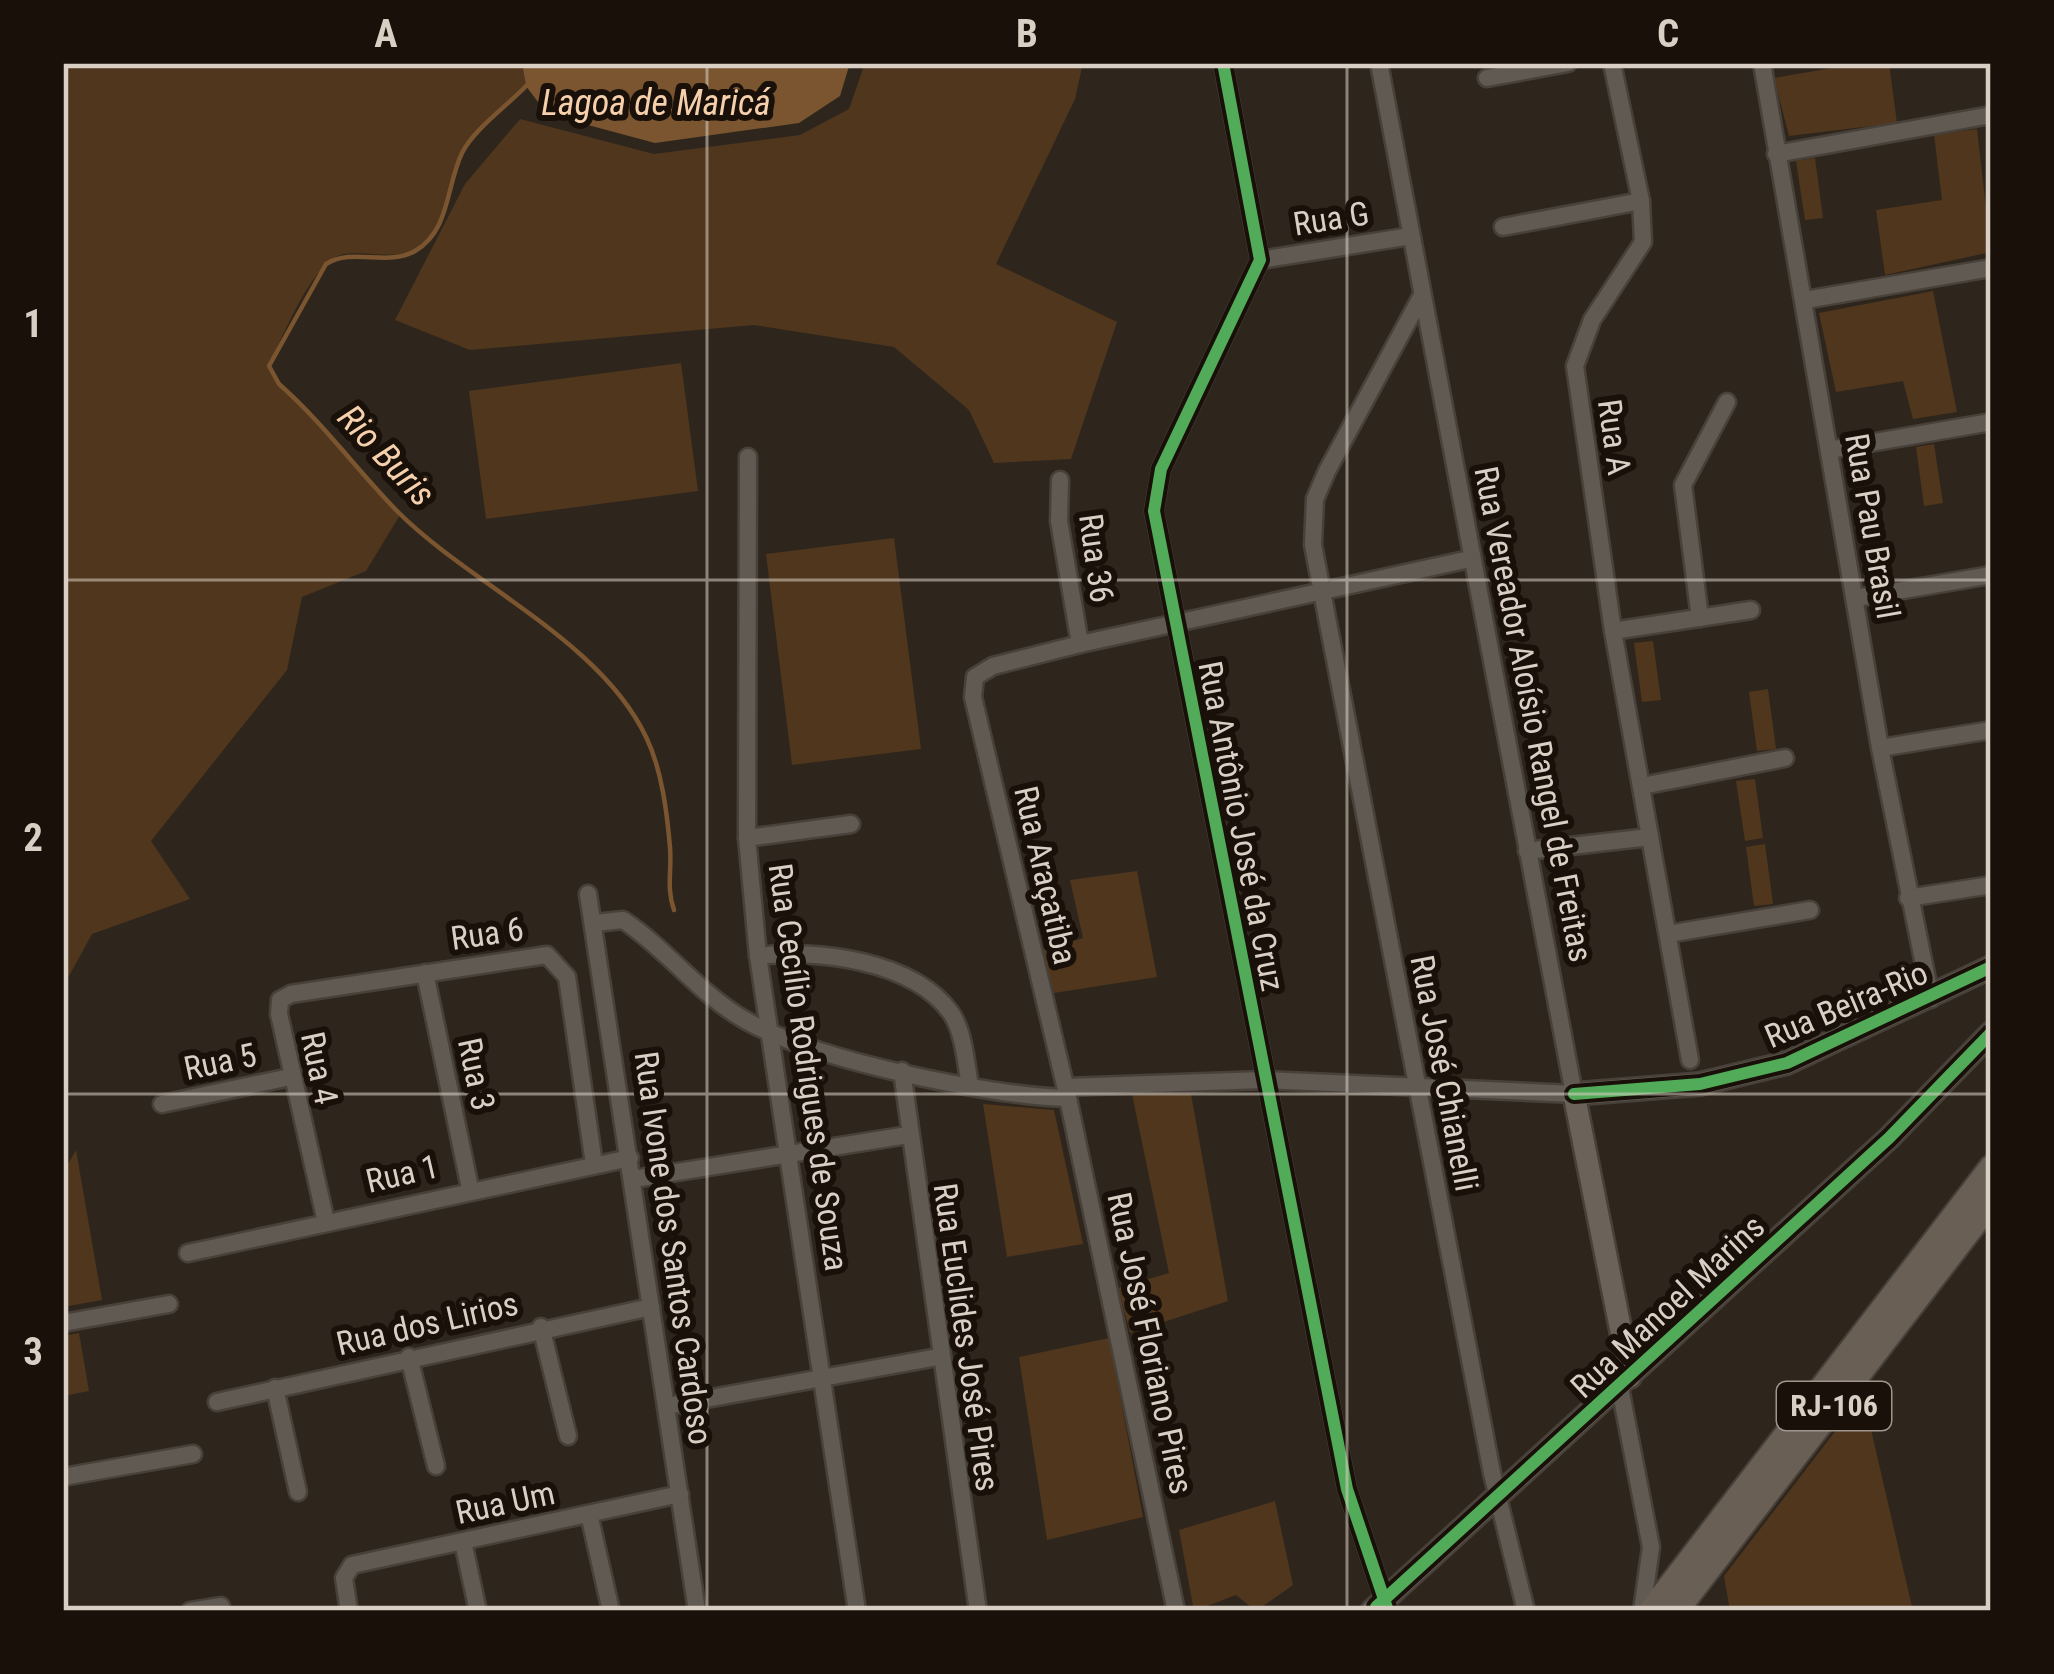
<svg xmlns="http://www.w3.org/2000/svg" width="2054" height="1674" viewBox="0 0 2054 1674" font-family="'Roboto Condensed',sans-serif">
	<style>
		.green { fill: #4f361c }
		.water { fill: #7a552f }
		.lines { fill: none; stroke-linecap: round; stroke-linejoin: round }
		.stream { stroke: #7a552f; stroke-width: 4.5 }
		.minor-casing { stroke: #48413a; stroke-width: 21 }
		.major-casing { stroke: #48413a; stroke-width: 26 }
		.highway-casing { stroke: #48413a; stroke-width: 28 }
		.minor { stroke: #615a53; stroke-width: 16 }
		.major { stroke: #6b6259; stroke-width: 21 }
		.highway { stroke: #695f55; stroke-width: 24 }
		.cycleway-casing { stroke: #181009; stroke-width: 20 }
		.cycleway { stroke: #51ab58; stroke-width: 12 }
		.grid { fill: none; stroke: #dacfc5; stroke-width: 3; stroke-opacity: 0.55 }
		.labels { text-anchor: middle; stroke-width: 12; stroke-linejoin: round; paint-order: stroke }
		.shield { fill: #181009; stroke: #a0968d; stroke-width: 3 }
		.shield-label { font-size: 30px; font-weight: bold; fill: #dacfc5 }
		.street-label { font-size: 33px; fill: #dacfc5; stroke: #181009 }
		.water-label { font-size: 36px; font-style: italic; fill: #f6d0ac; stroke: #181009 }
		.neatline { fill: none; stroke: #dacfc5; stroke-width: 4.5 }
		.grid-label { font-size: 39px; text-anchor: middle; font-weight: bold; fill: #dacfc5 }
	</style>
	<rect width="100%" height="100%" fill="#2e261d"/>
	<g class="green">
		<path d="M63,63H522L526,86C507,106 475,129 462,153C450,177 451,219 431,238C402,265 378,250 344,254C314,258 281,340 269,366L279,384L400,515L366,571L302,597L287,670L151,841L190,899L92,934L63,987Z"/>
		<polygon points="865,63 1083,63 1075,99 996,264 1117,322 1071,459 994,463 969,410 894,347 754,325 470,350 395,320 465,184 520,119 654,154 800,135 849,109"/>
		<polygon points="1861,63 1889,63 1897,123 1789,136 1774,78"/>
		<polygon points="1977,129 1991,252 1885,275 1876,210 1942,200 1934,135"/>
		<polygon points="1815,158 1823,218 1805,220 1796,161"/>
		<polygon points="1933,291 1957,412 1913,419 1903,381 1836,392 1819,313"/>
		<polygon points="681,363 698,491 486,519 469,391"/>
		<polygon points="1934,444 1943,503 1924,506 1916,447"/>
		<polygon points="894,538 921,749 792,765 766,554"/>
		<polygon points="1653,641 1661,700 1642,702 1634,643"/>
		<polygon points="1768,689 1776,749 1757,751 1749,692"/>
		<polygon points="1755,779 1763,838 1745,841 1736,781"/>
		<polygon points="1765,844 1773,904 1754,906 1746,847"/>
		<polygon points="1137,871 1157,977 1054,993 1042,950 1083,938 1070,880"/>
		<polygon points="1132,1094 1191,1094 1228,1301 1130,1333 1118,1288 1169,1273"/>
		<polygon points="983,1104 1054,1110 1083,1244 1007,1257"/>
		<polygon points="76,1150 102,1300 63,1307 63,1173"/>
		<polygon points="79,1333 89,1391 63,1396 63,1336"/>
		<polygon points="1109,1338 1143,1517 1047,1540 1019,1357"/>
		<polygon points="1863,1395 1913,1611 1730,1611 1724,1576"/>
		<polygon points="1275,1501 1293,1585 1256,1611 1236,1595 1194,1611 1179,1530"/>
	</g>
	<polygon class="water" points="522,63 850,63 840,96 799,123 655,143 547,114 526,86"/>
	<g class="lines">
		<path class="stream" d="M526,86C507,106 474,129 462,153C446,186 450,231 415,251C387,267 353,247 326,264L269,366L279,384C323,423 357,470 398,512C471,585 602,641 647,739C662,771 667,813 670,847C672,871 666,887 674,910"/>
		<defs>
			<g id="minor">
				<polyline points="1223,63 1260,260 1161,469 1154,511 1347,1489 1388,1611"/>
				<polyline points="1612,63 1641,201 1643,242 1592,320 1575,366 1613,631 1690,1060"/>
				<polyline points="1762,63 1880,748 1931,999"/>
				<polyline points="1487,78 1568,63"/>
				<polyline points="1776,154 1991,115"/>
				<polyline points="1503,227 1641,201"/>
				<polyline points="1260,260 1411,236"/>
				<polyline points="1421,297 1327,471 1315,499 1313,545 1492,1473 1526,1611"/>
				<polyline points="1805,300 1991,268"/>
				<polyline points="1829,450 1991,422"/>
				<polyline points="748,457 747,838 758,956 857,1611"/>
				<polyline points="1060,480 1059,521 1080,644"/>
				<polyline points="1856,598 1991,575"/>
				<polyline points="1700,618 1683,485 1727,402"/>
				<polyline points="1613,631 1751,610"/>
				<polyline points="1880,748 1991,730"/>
				<polyline points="1642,786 1785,758"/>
				<polyline points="747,838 851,824"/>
				<polyline points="1527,851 1650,837"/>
				<polyline points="588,894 697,1611"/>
				<polyline points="1908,898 1991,885"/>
				<path d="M595,923L623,920C667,949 699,994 745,1020C814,1060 988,1096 1068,1098"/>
				<polyline points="1668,934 1810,910"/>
				<path d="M758,956C816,949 913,960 951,1013C964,1032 966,1064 970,1086"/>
				<polyline points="425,973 470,1188"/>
				<polyline points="902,1071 978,1611"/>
				<polyline points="1066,1087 1263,1080 1574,1094 1379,63"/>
				<polyline points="162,1104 290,1077"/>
				<polyline points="634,1179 908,1135"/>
				<polyline points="326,1222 279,1014 280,1000 291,994 547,955 567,977 594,1164"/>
				<polyline points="188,1253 630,1158"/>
				<polyline points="63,1323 169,1304"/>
				<polyline points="541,1327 568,1436"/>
				<polyline points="409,1357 436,1466"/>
				<polyline points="275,1388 298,1492"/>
				<polyline points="1620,1388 1651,1547 1642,1611"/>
				<polyline points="217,1402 651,1307"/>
				<polyline points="667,1406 938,1357"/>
				<polyline points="63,1477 193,1454"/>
				<polyline points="589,1514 611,1611"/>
				<polyline points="463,1542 478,1611"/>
				<polyline points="190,1611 221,1606"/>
				<polyline points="349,1611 344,1578 352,1565 680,1494"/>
				<polyline points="1176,1611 1068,1098 973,697 975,677 993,666 1080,644 1470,559"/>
			</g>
			<g id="major">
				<polyline points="1630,1377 1574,1094 1700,1084 1787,1063 1991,967"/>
				<polyline points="1372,1611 1889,1138 1991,1033"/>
			</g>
			<g id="highway">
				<polyline points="1651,1611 1991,1168"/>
				<polyline points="1676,1611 1991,1202"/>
			</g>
		</defs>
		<use href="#minor" class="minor-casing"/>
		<use href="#major" class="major-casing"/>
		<use href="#highway" class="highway-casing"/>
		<use href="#minor" class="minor"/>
		<use href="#major" class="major"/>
		<use href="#highway" class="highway"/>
		<defs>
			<g id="cycleway">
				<polyline points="1223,63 1260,260 1161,469 1154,511 1347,1489 1388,1611"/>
				<polyline points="1574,1094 1700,1084 1787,1063 1991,967"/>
				<polyline points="1376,1607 1889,1138 1991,1033"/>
			</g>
		</defs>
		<use href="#cycleway" class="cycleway-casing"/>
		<use href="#cycleway" class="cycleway"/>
	</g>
	<path class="grid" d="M707,63V1611M1347,63V1611M63,580H1991M63,1094H1991"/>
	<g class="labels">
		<rect class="shield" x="1777" y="1382" width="114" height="48" rx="9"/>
		<g class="shield-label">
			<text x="1834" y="1416">RJ-106</text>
		</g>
		<g class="street-label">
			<text transform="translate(1331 218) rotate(-9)" y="12">Rua G</text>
			<text transform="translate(1615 437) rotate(82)" y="12">Rua A</text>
			<text transform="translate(1873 526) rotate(80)" y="12">Rua Pau Brasil</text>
			<text transform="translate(1097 558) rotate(82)" y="12">Rua 36</text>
			<text transform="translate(1534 714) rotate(79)" y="12">Rua Vereador Aloísio Rangel de Freitas</text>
			<text transform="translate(1242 826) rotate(79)" y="12">Rua Antônio José da Cruz</text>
			<text transform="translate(1046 875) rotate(77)" y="12">Rua Araçatiba</text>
			<text transform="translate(487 933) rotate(-8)" y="12">Rua 6</text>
			<text transform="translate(1846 1004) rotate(-23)" y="12">Rua Beira-Rio</text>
			<text transform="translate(220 1061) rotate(-12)" y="12">Rua 5</text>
			<text transform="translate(809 1067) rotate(82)" y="12">Rua Cecílio Rodrigues de Souza</text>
			<text transform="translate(320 1068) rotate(78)" y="12">Rua 4</text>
			<text transform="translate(1445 1073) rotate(79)" y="12">Rua José Chianelli</text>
			<text transform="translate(477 1074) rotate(78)" y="12">Rua 3</text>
			<text transform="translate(402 1173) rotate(-13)" y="12">Rua 1</text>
			<text transform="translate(674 1248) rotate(82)" y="12">Rua Ivone dos Santos Cardoso</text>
			<text transform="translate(1667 1306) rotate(-43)" y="12">Rua Manoel Marins</text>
			<text transform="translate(427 1323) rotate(-13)" y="12">Rua dos Lirios</text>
			<text transform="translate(967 1337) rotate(82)" y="12">Rua Euclides José Pires</text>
			<text transform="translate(1151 1343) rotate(78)" y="12">Rua José Floriano Pires</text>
			<text transform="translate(505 1502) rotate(-12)" y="12">Rua Um</text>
		</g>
		<g class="water-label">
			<text x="656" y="115">Lagoa de Maricá</text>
			<text transform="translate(387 455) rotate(47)" y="13">Rio Buris</text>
		</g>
	</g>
	<rect width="2054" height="1674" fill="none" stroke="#181009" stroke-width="132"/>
	<rect x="66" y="66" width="1922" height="1542" class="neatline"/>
	<g class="grid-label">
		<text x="386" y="47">A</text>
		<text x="1027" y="47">B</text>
		<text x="1668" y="47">C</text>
		<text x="33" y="337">1</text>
		<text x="33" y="851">2</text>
		<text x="33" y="1365">3</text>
	</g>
</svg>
